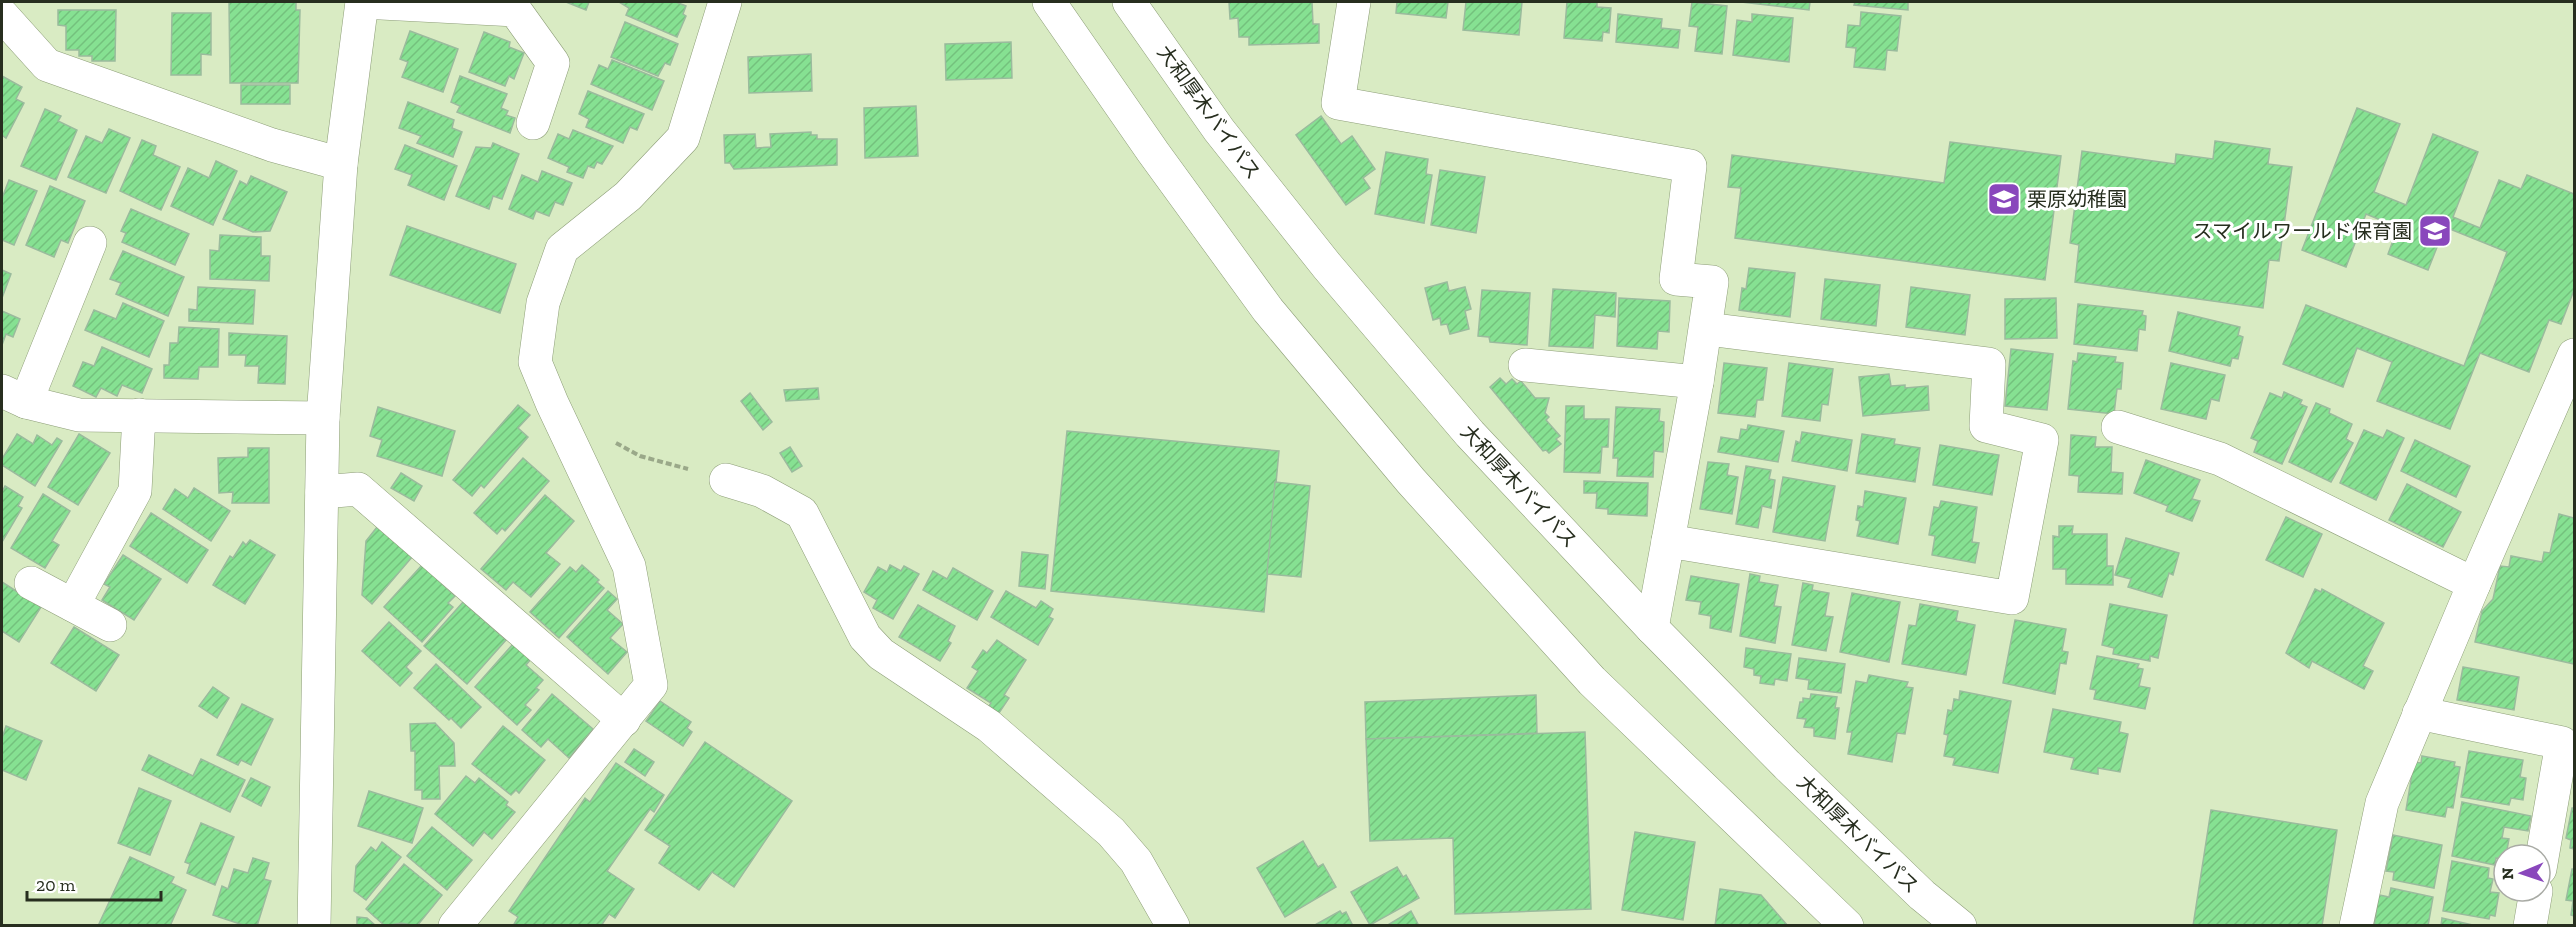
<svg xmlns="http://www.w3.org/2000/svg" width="2576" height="927" viewBox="0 0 2576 927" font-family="'Zilla Slab','Noto Sans JP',serif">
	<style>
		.building { fill: url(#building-hatch); stroke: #9abb9d; stroke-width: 1.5 }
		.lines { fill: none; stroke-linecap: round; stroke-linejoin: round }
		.minor-casing { stroke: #8d9e78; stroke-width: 34 }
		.highway-casing { stroke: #8d9e78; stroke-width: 34 }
		.path { stroke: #9aa889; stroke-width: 4; stroke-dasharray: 6 3; stroke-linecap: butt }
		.minor { stroke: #fff; stroke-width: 33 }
		.highway { stroke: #fff; stroke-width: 33 }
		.labels { text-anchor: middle; stroke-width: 6; stroke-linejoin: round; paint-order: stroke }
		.street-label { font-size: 20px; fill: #272e1f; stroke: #fff }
		.poi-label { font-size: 20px; fill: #272e1f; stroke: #fff; text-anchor: start }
	</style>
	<defs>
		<pattern id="building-hatch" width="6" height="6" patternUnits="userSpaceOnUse" patternTransform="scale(1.5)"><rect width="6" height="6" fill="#86e192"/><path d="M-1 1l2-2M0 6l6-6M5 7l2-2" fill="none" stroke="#74c17d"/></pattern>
	</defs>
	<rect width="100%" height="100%" fill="#d9ebc3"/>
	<g class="building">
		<polygon points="229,2 296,2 296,10 300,10 298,83 230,83"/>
		<polygon points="566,2 589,2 586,10"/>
		<polygon points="619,2 676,2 686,6 683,14 686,16 677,37 626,15 629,8"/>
		<polygon points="1229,2 1312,2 1313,24 1319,24 1319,43 1249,45 1249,37 1239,37 1238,18 1230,19"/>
		<polygon points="1397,2 1448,2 1446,18 1396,13"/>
		<polygon points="1466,2 1522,2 1519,35 1463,30"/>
		<polygon points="1567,2 1597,2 1597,7 1611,8 1609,33 1603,32 1602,41 1564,38"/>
		<polygon points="1692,2 1727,6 1722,54 1695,51 1698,27 1689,26"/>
		<polygon points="1741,2 1810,2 1809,10"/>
		<polygon points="1855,2 1908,2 1908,10 1854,5"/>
		<polygon points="58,10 116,10 115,61 92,61 92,56 79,56 79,50 66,50 66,26 58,25"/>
		<polygon points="1861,12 1901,16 1897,51 1887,50 1885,70 1854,67 1856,48 1846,47 1848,25 1860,26"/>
		<polygon points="172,13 211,13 211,55 201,54 201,75 171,75"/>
		<polygon points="1618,14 1662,19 1661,28 1680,30 1678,48 1616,42"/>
		<polygon points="1752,14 1793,18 1789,62 1733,55 1737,20 1752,22"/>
		<polygon points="625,22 678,44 670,65 665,63 658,76 611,57"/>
		<polygon points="410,31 458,49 443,92 402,77 408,62 400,59"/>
		<polygon points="484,32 510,42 509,47 524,53 514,79 509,76 505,86 469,72"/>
		<polygon points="1011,42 1012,78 946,80 945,44"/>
		<polygon points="811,54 812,91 749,93 748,57"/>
		<polygon points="612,60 664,81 652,110 591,84 599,65 608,69"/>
		<polygon points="2,76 22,87 16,99 24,103 6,138 2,135"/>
		<polygon points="460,76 507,94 501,108 508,111 506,115 515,118 510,133 457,112 460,106 451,102"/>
		<rect x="241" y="85" width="49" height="19"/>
		<polygon points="588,91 644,114 637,130 630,127 623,143 586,127 589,119 579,114"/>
		<polygon points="408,102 454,120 452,128 462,132 453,157 417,143 421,136 399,128"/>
		<polygon points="916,106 918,156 865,158 864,108"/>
		<polygon points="2357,108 2400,124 2374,192 2406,205 2433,134 2478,152 2453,217 2480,228 2499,180 2521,189 2527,175 2574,194 2574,290 2561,324 2549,320 2529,372 2480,353 2450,429 2377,401 2392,362 2357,348 2343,387 2283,364 2306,305 2464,366 2507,252 2445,227 2428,270 2388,254 2398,227 2366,214 2346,267 2302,250"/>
		<polygon points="45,109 61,116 58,121 77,130 56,180 21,166"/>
		<polygon points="1321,116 1341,144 1352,136 1375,169 1363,178 1370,188 1346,205 1296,135"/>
		<polygon points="109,129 130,138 106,193 68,177 86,136 102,143"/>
		<polygon points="573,130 613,146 602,164 597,162 594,168 588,166 583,178 567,172 569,167 548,158 558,134 569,139"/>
		<polygon points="811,132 811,135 817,135 817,139 837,139 837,165 734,169 730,163 725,163 724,135 755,134 756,148 771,147 770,134"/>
		<polygon points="142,140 156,146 153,155 180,167 161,210 120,191"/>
		<polygon points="2215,141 2270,149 2268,164 2292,167 2279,261 2269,260 2263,308 2075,282 2079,245 2070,243 2082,151 2175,164 2176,154 2213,159"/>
		<polygon points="1950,142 2061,156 2045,280 1735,238 1741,188 1728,187 1732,155 1944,183"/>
		<polygon points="493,143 519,154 502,199 493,196 489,209 456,196 476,147 491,148"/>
		<polygon points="405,145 457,166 444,200 408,185 412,175 395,169"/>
		<polygon points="1386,152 1428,159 1426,174 1432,175 1424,223 1375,214"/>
		<polygon points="216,161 237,171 213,225 171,206 188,168 209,178"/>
		<polygon points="1440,170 1485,177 1476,233 1431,225"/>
		<polygon points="542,171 572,183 563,205 555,202 549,216 536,211 533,219 509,209 522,175 538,182"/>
		<polygon points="251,176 287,192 270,231 253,232 223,219 240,181 247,185"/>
		<polygon points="9,180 37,191 14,245 2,240 2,198"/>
		<polygon points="50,186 85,201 68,243 61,240 54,257 26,245"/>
		<polygon points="131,209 189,234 175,265 122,242 126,233 121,231"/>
		<polygon points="407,226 516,264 500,313 390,275"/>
		<polygon points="220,235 261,237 261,256 270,256 269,281 210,279 210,250 219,251"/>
		<polygon points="123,251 184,277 168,316 116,294 121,283 110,279"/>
		<polygon points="1749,268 1795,273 1790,317 1739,310 1742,288 1746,289"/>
		<polygon points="2,270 11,274 2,298"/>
		<polygon points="1825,279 1880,285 1876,326 1821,319"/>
		<polygon points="1447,282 1449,291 1465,287 1471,309 1465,311 1469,329 1450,334 1447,324 1441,325 1440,318 1433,320 1425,288"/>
		<polygon points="198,287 255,290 253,324 189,321 189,309 197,310"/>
		<polygon points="1911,287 1970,295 1965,335 1906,327"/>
		<polygon points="1553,289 1616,293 1615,317 1595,315 1593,348 1549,346"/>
		<polygon points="1482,290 1530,293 1527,345 1490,342 1489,337 1478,336"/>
		<polygon points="1619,298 1670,301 1669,332 1658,331 1657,349 1617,346"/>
		<polygon points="2056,298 2057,338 2005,339 2005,299"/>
		<polygon points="123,303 164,321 149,357 85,330 94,310 116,319"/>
		<polygon points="2078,304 2143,311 2142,315 2146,316 2145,330 2139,329 2137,351 2074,344"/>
		<polygon points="2,311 20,319 13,337 6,334 2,345"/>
		<polygon points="2178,312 2240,327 2238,335 2243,337 2238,359 2232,358 2230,366 2169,351"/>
		<polygon points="179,327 219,329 218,367 199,367 198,379 164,378 164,365 169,365 170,343 178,343"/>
		<polygon points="229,333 287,336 285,384 258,383 259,366 245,366 246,355 229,355"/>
		<polygon points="102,347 152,369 142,393 122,385 117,396 101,388 96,397 73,386 83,362 94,366"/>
		<polygon points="2011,349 2053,354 2047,410 2005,406"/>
		<polygon points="2078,353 2116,357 2115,362 2123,363 2121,389 2117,389 2114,414 2068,409 2073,361 2077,362"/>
		<polygon points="1724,363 1767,368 1763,400 1757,400 1755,417 1718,413"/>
		<polygon points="1789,363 1833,369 1828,405 1822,404 1820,421 1782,416"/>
		<polygon points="2171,363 2225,375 2219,401 2211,399 2206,419 2161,409"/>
		<polygon points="1889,374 1891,386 1905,385 1905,388 1928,386 1929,410 1863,416 1859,377"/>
		<polygon points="1500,378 1506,384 1512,379 1517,384 1521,381 1535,398 1549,398 1545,413 1549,417 1546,420 1560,436 1556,439 1561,444 1549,453 1546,450 1543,451 1490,387"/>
		<polygon points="818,388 819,399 786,401 784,390"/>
		<polygon points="2284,392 2302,400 2300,404 2307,407 2282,464 2254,452 2258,441 2251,438 2270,393 2282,398"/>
		<polygon points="750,393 772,422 763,430 741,401"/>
		<polygon points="2316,403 2330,409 2329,413 2352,424 2346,439 2353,443 2331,482 2289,462"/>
		<polygon points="518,405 530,415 518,428 528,437 484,488 481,485 472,496 453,480"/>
		<polygon points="1566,406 1584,406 1584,419 1609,419 1608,447 1602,447 1600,473 1564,472"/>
		<polygon points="378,407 455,431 442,476 377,456 382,440 370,436"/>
		<polygon points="1616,407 1660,409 1659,421 1664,422 1663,452 1654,451 1653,477 1617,476 1618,458 1613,458"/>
		<polygon points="1748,425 1784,431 1778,462 1718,452 1721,437 1739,440 1741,429 1747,430"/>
		<polygon points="2364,430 2383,438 2387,430 2404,438 2376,500 2340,483"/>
		<polygon points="1067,431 1279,451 1264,612 1051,591"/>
		<polygon points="1802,432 1852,440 1847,471 1792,461 1796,441 1800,443"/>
		<polygon points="17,434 33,444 37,435 52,445 57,438 62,441 35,486 2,465 2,459"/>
		<polygon points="79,434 110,453 78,505 48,487"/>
		<polygon points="1862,434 1895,439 1894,444 1920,448 1915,482 1856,473"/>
		<polygon points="2071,435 2096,437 2095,447 2112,447 2111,472 2123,473 2122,494 2078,492 2079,476 2069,475"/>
		<polygon points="2415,440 2470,466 2456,497 2401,471"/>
		<polygon points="1940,445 1999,455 1992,495 1933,485"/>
		<polygon points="790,447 802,466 792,472 780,453"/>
		<polygon points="248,448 269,448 269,503 232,503 233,492 219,493 218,458 248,457"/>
		<polygon points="523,458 549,481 505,531 502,528 497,534 474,513"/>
		<polygon points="2146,460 2200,480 2192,499 2200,501 2192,521 2166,511 2168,506 2134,493"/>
		<polygon points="1708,462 1729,464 1727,475 1738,477 1732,514 1700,509"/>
		<polygon points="1746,466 1771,470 1769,479 1775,480 1771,508 1762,506 1758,528 1736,524"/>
		<polygon points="401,473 422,486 414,501 391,488"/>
		<polygon points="1783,477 1835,486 1825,541 1773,532"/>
		<polygon points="1584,481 1648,483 1647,516 1608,514 1608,509 1596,508 1597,493 1584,493"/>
		<polygon points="1275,482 1310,486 1301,577 1267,574"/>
		<polygon points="2407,484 2461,512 2443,547 2389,520"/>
		<polygon points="5,486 23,497 18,506 22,508 2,542 2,492"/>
		<polygon points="194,488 230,511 211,541 163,509 175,489 188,498"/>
		<polygon points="1865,491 1906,498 1898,544 1857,536 1860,521 1856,520 1858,506 1863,507"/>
		<polygon points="43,494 70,511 52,541 59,545 45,568 11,548"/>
		<polygon points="545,495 574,521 546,553 560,564 531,597 513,582 506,590 481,569"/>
		<polygon points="1941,501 1977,507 1972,542 1979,543 1975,563 1932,555 1935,536 1929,535 1934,507 1939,508"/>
		<polygon points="151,513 208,550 187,583 130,546"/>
		<polygon points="2559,514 2574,518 2574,664 2475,642 2482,611 2493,599 2500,566 2509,567 2511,556 2542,562 2544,552 2550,553"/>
		<polygon points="2286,517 2322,534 2303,577 2266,560"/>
		<polygon points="2059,526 2073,526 2072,534 2107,534 2107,566 2113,566 2113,585 2066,584 2066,569 2053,569 2053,536 2059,537"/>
		<polygon points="377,527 412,557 372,604 362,595 366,541"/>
		<polygon points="2126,538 2179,553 2173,575 2169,573 2162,597 2128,587 2131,579 2115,575"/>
		<polygon points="250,540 275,555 245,604 213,585 230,556 233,558 243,542 246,545"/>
		<polygon points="1022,552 1048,555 1045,589 1019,586"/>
		<polygon points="123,555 161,579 134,620 102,600 110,587 104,584"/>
		<polygon points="422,565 455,596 448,603 453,607 422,642 384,607"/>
		<polygon points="582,565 599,580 597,582 604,588 559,638 530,612 570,567 576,572"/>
		<polygon points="890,565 901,571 904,566 919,574 893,619 873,608 877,600 864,592 878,567 887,572"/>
		<polygon points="953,568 993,591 977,620 923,590 933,571 947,579"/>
		<polygon points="1750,574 1760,576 1759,582 1778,585 1774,606 1781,607 1775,643 1740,636"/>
		<polygon points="1691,576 1739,584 1731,632 1710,628 1711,616 1699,614 1701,602 1686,600"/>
		<polygon points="2,582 41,607 19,642 2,631"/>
		<polygon points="1803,583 1813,585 1812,590 1829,593 1825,616 1833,617 1826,651 1792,645"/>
		<polygon points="2315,589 2321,592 2322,589 2384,623 2363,666 2373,671 2364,689 2312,661 2309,668 2286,653"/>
		<polygon points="608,591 617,599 607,610 623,624 610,638 627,652 608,674 567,637"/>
		<polygon points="1006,591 1036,608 1041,601 1053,609 1049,617 1053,619 1038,645 991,617"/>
		<polygon points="1852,593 1900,602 1889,662 1840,652"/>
		<polygon points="463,602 506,640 467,684 424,646"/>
		<polygon points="1920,604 1958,611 1956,621 1975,625 1966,675 1902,664 1909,625 1916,626"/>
		<polygon points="2110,604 2167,615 2158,658 2150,656 2150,661 2113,654 2114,648 2102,645"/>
		<polygon points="918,605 955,626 948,641 951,643 940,661 899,637"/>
		<polygon points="2015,620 2066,629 2062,651 2068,652 2066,664 2060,663 2055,694 2003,683"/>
		<polygon points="389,622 421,651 406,667 412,673 400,686 362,651"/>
		<polygon points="74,627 119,655 96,691 51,663"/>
		<polygon points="997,640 1026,660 1004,695 1009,698 999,713 989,706 991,703 967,688 978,671 972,667 983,650 987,653"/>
		<polygon points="513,644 531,659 526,665 543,680 536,688 539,690 525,705 531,710 517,725 475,687"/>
		<polygon points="1746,648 1791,654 1787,681 1775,679 1774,685 1760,683 1761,676 1754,675 1754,669 1744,667"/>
		<polygon points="2097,656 2139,664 2137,668 2143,669 2139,686 2150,688 2145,709 2094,699 2096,690 2090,689"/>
		<polygon points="1799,658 1845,664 1841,693 1808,689 1809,680 1796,678"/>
		<polygon points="436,664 481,707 461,728 451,718 449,720 414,688"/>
		<polygon points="2463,667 2519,677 2514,710 2457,700"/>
		<polygon points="1869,675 1908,682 1906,687 1913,688 1905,734 1897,733 1892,762 1848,754 1852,732 1847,732 1856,681 1867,683"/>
		<polygon points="213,687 229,698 217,718 199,706"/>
		<polygon points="1960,691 2011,701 1998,773 1953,765 1955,758 1944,756 1948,735 1944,734 1948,710 1952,711 1954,699 1959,700"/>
		<polygon points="552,694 593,729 569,758 548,739 541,747 522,730"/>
		<polygon points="1811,694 1837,697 1835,708 1839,708 1835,739 1814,736 1814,728 1804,727 1806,719 1797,718 1800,702 1803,702 1803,698 1810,699"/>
		<polygon points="1536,695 1537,733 1366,739 1365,702"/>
		<polygon points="660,701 691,722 687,728 692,732 683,746 646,721"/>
		<polygon points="242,704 273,719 251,765 241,760 238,765 217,755"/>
		<polygon points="2053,709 2121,722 2119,732 2128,734 2120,772 2098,768 2098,774 2071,769 2074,758 2044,752"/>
		<polygon points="435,723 454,743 455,766 439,766 440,799 422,799 422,790 415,790 415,751 411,751 410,724"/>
		<polygon points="6,726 42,741 26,780 2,770 2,738"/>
		<polygon points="503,726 545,760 519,793 516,790 511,795 472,764"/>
		<polygon points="1585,732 1591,909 1455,914 1453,838 1370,841 1366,739"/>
		<polygon points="705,742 792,801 734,887 712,872 699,890 659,863 670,846 645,830"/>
		<polygon points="634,749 654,762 645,776 625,762"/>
		<polygon points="2469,751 2523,760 2520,777 2526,778 2523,800 2511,798 2509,805 2461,797"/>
		<polygon points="149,755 193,776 201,759 245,780 230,812 142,770"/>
		<polygon points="2422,756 2455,762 2454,766 2460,767 2453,808 2447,807 2445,817 2406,810 2414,762 2421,763"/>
		<polygon points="616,763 664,795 654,812 650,809 607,871 634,889 615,918 609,914 601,926 513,926 518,917 509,911 585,798 590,802"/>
		<polygon points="466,776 475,783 479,778 508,802 506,805 515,812 492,839 484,832 473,846 435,814"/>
		<polygon points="251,778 270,787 261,806 242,796"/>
		<polygon points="139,788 171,801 150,855 118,843"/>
		<polygon points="369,791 423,808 412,843 358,826"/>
		<polygon points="2462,802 2531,816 2528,831 2504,827 2502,838 2509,839 2506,855 2504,860 2496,858 2495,865 2452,856"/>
		<polygon points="2572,808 2574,808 2574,849 2570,848 2571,840 2566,838"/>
		<polygon points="2211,810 2337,830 2322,926 2193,926"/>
		<polygon points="201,823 234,837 215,885 187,873 190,864 185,862"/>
		<polygon points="432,827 472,860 447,890 407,856"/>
		<polygon points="1635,832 1695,842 1683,920 1622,910"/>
		<polygon points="2393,835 2442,845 2434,888 2393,880 2394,872 2386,871"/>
		<polygon points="1303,841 1318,867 1323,864 1336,887 1285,917 1257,868"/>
		<polygon points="382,842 401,857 366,900 354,891 356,866 371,847 376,851"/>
		<polygon points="130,857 174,877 171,883 186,890 170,926 98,926"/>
		<polygon points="253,858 269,863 264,879 271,881 257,926 246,926 213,915 222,886 228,889 234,869 248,873"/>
		<polygon points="2452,861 2489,868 2488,878 2493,879 2490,892 2499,893 2495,916 2490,915 2489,919 2443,911"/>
		<polygon points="404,864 442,895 417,926 401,923 385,926 366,909"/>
		<polygon points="1397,867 1403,877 1406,875 1419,898 1370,925 1351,892"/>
		<polygon points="2572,869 2574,869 2574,916 2571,915 2573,901 2566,900"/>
		<polygon points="2391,888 2433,897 2428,926 2374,926 2379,895 2389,897"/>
		<polygon points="1720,889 1761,895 1788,926 1715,926"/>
		<polygon points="1340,911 1342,914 1346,912 1353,926 1313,926"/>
		<polygon points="1411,911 1419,926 1386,926"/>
		<polygon points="357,917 367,918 376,926 357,926"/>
		<polygon points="2442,918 2477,926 2441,926"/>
	</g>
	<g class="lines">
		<defs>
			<g id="minor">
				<polyline points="362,2 515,10 553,63 533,123"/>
				<polyline points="1354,2 1338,103 1690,166 1676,279 1712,282 1697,382"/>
				<polyline points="2,15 47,65 272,145 341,164"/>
				<polyline points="1525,365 1697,382 1668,541"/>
				<polyline points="2,391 26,402 79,415 323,418"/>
				<polyline points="26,402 90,243"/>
				<polyline points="2118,427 2220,459 2474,584"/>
				<polyline points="726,480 762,491 802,513 865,637 881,654 989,726 1111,832 1136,861 1173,926"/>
				<polyline points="322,492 358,489 624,720"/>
				<polyline points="31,583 110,625"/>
				<polyline points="73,605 135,491 139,415"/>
				<polyline points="1652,628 1668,541 2012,598 2042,440 1986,426 1989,364 1707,329"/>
				<polyline points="2419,713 2562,743 2540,869"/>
				<polyline points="314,926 323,418 341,164 362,2"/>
				<polyline points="455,926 651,685 629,566 552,403 535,362 543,303 562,249 628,196 683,138 725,2"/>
				<polyline points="2356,926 2382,803 2474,584 2574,355"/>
				<polyline points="2530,926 2536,891"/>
			</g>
			<g id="highway">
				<polyline points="1049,2 1153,152 1268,310 1411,481 1592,681 1847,926"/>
				<polyline points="1129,2 1219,130 1327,266 1470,434 1652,628 1787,765 1922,895 1960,926"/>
			</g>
		</defs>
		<use href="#minor" class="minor-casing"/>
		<use href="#highway" class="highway-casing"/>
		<polyline class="path" points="616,443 640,456 688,469"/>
		<use href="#minor" class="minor"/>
		<use href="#highway" class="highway"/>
	</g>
	<defs>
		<symbol id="school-square" viewBox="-11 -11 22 22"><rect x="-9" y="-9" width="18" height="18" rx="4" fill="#8947bc" stroke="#fff"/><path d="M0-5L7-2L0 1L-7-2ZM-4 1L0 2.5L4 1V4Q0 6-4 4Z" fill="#fff"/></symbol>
	</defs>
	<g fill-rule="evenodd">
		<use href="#school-square" x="1985" y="180" width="38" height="38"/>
		<use href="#school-square" x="2416" y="212" width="38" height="38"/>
	</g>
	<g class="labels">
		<g class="street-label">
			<text transform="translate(1209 112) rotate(54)" y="7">大和厚木バイパス</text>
			<text transform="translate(1519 486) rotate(47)" y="7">大和厚木バイパス</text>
			<text transform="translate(1858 834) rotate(44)" y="7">大和厚木バイパス</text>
		</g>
		<g class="poi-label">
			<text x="2027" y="206">栗原幼稚園</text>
			<text x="2412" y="238" text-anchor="end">スマイルワールド保育園</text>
		</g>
	</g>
	<rect width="2576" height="927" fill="none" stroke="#272e1f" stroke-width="6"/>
	<g transform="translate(2522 873) rotate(268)"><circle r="28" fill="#ffffff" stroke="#a9aba5" stroke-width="1.5"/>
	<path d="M0-4.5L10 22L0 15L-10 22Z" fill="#8947bc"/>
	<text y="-9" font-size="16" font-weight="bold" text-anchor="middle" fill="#272e1f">N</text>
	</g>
	<path d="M27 891v9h134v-9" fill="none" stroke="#272e1f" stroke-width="3"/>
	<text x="36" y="891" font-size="18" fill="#272e1f" stroke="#ffffff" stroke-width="4.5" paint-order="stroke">20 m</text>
</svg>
